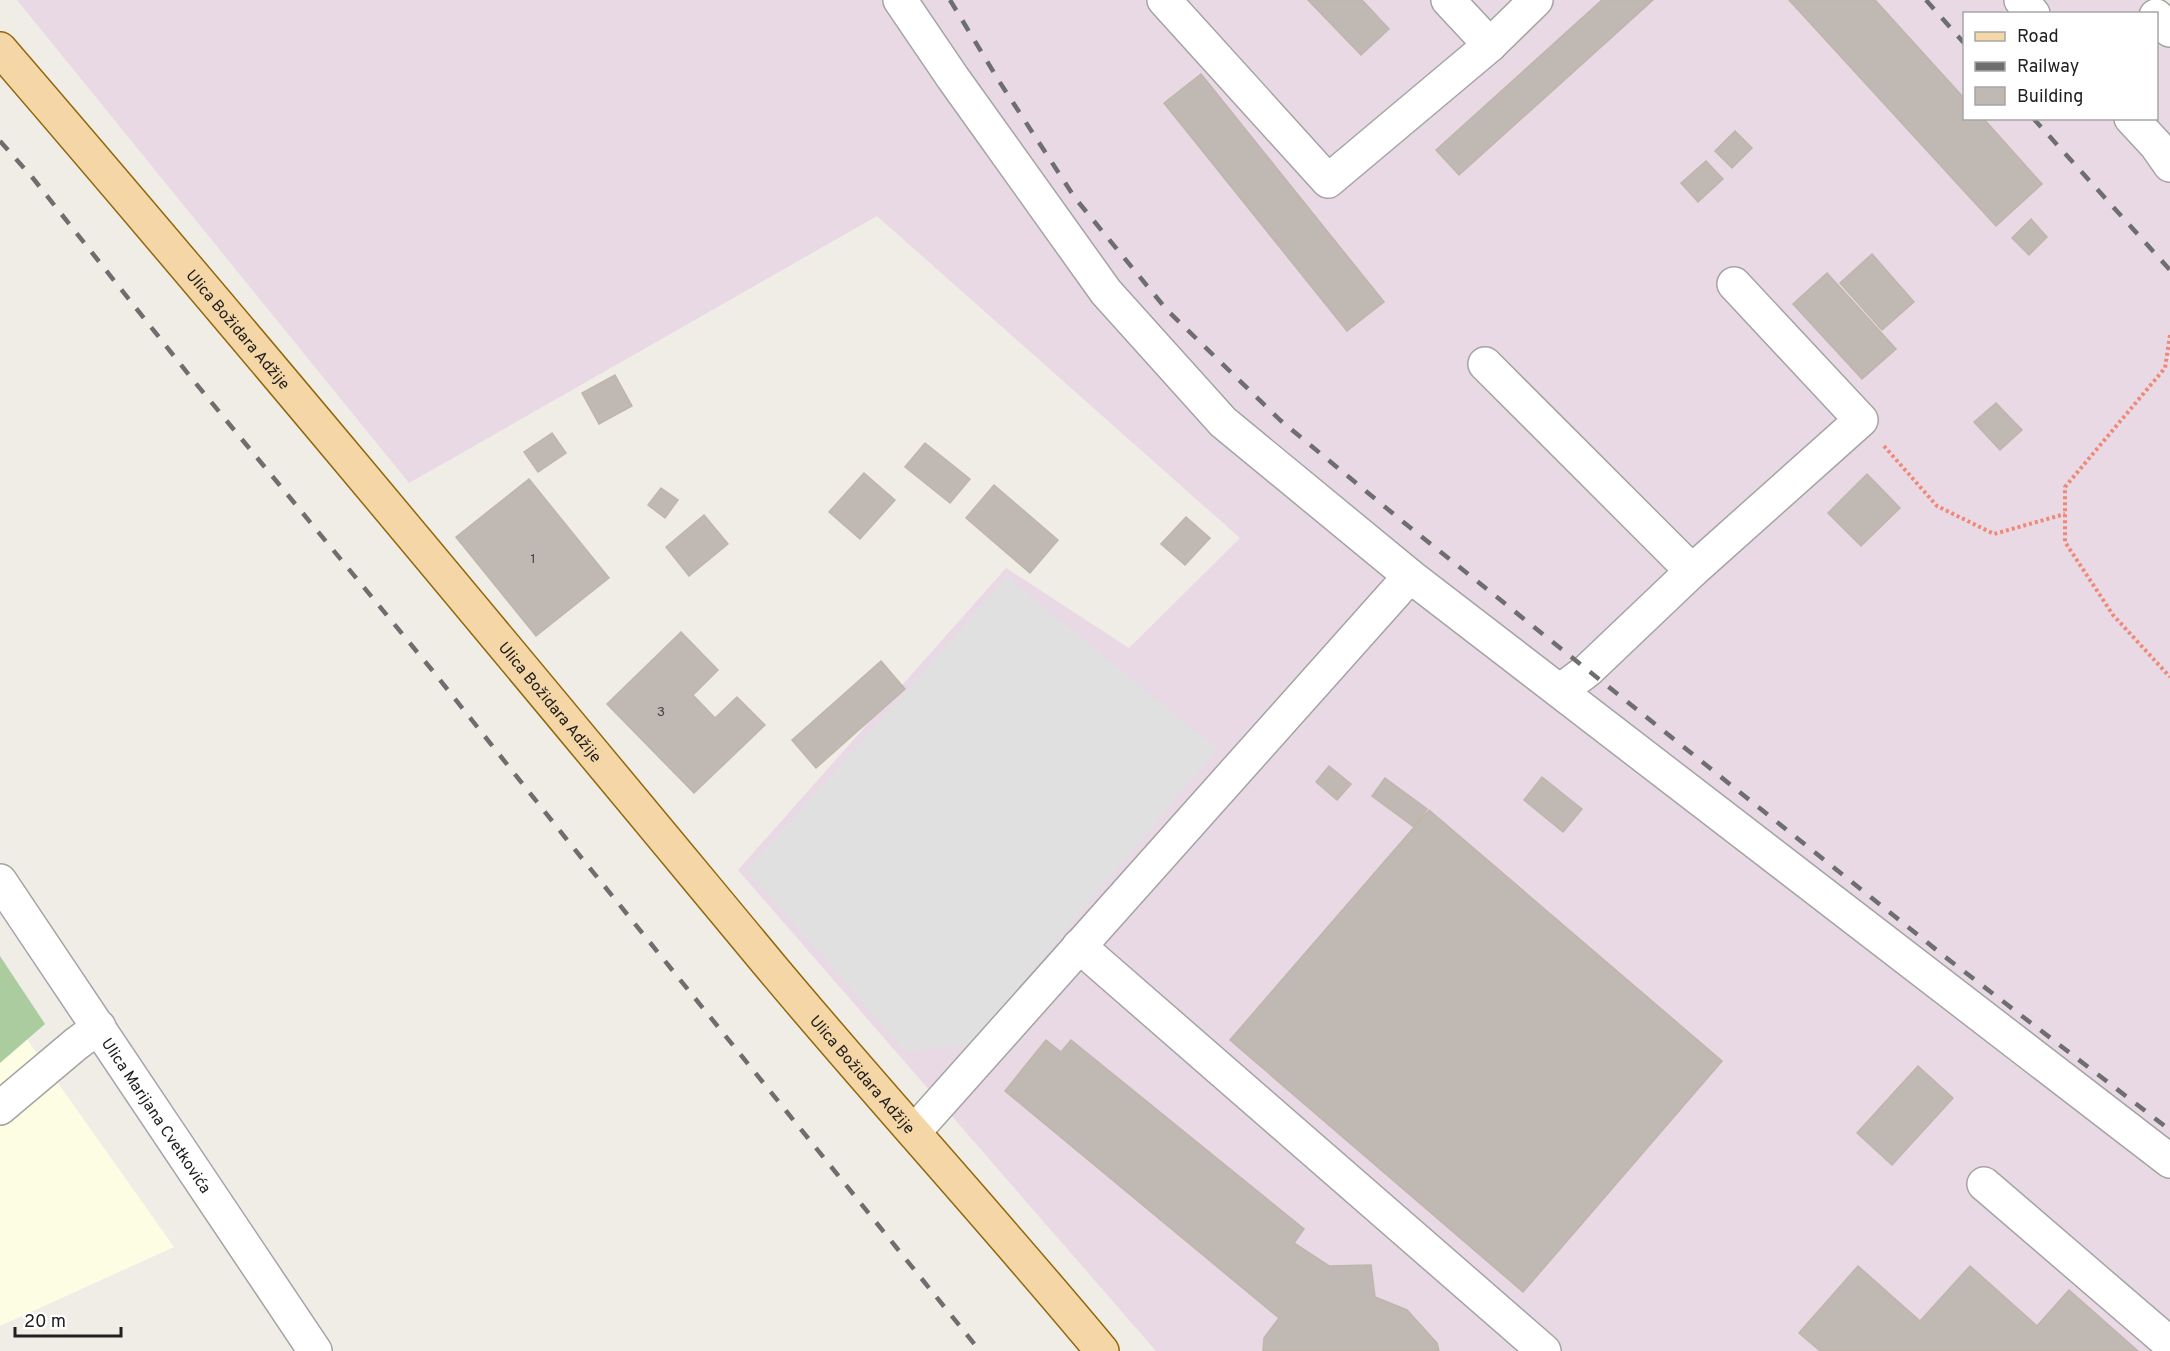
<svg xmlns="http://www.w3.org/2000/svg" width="2170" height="1351" viewBox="0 0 2170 1351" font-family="Overpass,sans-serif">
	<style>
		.industrial { fill: #e8d9e5; fill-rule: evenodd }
		.education { fill: #fcfde2 }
		.forest { fill: #aacc9f }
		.parking { fill: #e0e0e0 }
		.building { fill: #c0b9b3; stroke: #c0b5aa; stroke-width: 1.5 }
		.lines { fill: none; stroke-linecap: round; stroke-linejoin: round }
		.minor-casing { stroke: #a4a4a4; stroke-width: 36 }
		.major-casing { stroke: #90680b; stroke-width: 36 }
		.path { stroke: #f08877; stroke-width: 4; stroke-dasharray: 3 3; stroke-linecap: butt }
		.minor { stroke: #fff; stroke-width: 33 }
		.major { stroke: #f5d6a6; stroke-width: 33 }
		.rail { stroke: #6e6e6e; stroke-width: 4.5; stroke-dasharray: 12 12; stroke-linecap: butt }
		.labels { text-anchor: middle; stroke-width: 6; stroke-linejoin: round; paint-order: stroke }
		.number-label { font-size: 14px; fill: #484645 }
		.street-label { font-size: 16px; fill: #202020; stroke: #fff }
	</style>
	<rect width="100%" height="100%" fill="#f0ede7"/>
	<path class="industrial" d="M17,0H2151L2170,17V1351H1156L738,870L1006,568L1129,648L1240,538L877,216L409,483ZM1964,14H2156V118H1964Z"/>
	<polygon class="education" points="17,1025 174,1247 0,1326 0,1040"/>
	<polygon class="forest" points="0,956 45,1024 0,1063"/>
	<polygon class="parking" points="1007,577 1217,749 970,1045 906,1052 747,870"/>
	<g class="building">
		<polygon points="1308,0 1362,0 1389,29 1361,55"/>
		<polygon points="1602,0 1653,0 1459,175 1436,150"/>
		<polygon points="1789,0 1875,0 1964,98 1964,118 1983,118 2042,184 1996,226"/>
		<polygon points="1201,74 1384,302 1347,331 1164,103"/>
		<polygon points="1735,131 1752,148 1732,168 1715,151"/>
		<polygon points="1706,161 1723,179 1698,202 1681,183"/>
		<polygon points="2031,219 2047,237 2029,255 2012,238"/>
		<polygon points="1872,254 1914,302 1882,330 1840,283"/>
		<polygon points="1827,273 1896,349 1862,379 1793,304"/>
		<polygon points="615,375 632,406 599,424 582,393"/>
		<polygon points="1996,403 2022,430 2000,450 1974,422"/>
		<polygon points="552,433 566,453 538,472 524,452"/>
		<polygon points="925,443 970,479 950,503 905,467"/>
		<polygon points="864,473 895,500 860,539 829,512"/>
		<polygon points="1867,474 1900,508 1861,546 1828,513"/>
		<polygon points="529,479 609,578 536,636 456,537"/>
		<polygon points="994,485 1058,540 1030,573 966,518"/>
		<polygon points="661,488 678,500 665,518 648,505"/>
		<polygon points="704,515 728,544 689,576 666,547"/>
		<polygon points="1186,517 1210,538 1185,565 1161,544"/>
		<polygon points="681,632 718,670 693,695 715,718 737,697 765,725 694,793 607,704"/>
		<polygon points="881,661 905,689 816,768 792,740"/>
		<polygon points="1329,766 1351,784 1337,800 1316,782"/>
		<polygon points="1542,777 1582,809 1563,832 1524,800"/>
		<polygon points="1385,778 1427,809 1414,827 1372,796"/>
		<polygon points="1429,810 1722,1061 1523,1292 1230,1040"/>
		<polygon points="1046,1040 1061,1052 1071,1040 1304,1229 1294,1243 1329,1266 1371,1265 1375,1297 1407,1310 1437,1343 1439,1351 1263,1351 1264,1338 1279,1318 1005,1091"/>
		<polygon points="1918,1066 1953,1098 1892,1165 1857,1133"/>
		<polygon points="1858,1266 1920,1321 1970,1266 2037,1326 2069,1290 2138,1351 1820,1351 1799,1333"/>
	</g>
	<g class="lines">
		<defs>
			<g id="minor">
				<polyline points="900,0 953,78 1106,292 1223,422 1410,576 2170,1161"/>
				<polyline points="1164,0 1328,181 1490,45 1536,0"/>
				<polyline points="1448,0 1490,45"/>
				<polyline points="2021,0 2033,14"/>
				<polyline points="2156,16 2170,30"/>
				<polyline points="2131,118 2156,145 2170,165"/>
				<polyline points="1485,364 1692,571 1588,670 1560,691"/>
				<polyline points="1692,571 1861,420 1734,284"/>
				<path id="s1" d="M0,881L315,1351"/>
				<polyline points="1079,946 1544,1351"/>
				<polyline points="0,1108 76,1044 99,1027"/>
				<polyline points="914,1132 1410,576"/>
				<polyline points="1984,1184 2170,1344"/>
			</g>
			<g id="major">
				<path id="s2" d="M0,49C261,352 516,660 772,968C880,1097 994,1221 1102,1351"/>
			</g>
		</defs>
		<use href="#minor" class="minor-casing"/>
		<use href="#major" class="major-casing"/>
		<g class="path">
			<polyline points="2170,335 2165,368 2065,487 2065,542 2113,615 2170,677"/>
			<polyline points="1884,446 1937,506 1994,534 2065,514"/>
		</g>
		<use href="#minor" class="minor"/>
		<use href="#major" class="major"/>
		<g class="rail">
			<polyline points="950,0 999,81 1075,198 1167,310 1280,420 1402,521 1944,956 2170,1130"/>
			<polyline points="1926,0 1964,43"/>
			<polyline points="2033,118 2170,270"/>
			<polyline points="0,141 32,177 193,380 432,670 572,846 980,1351"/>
		</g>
	</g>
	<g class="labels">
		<g class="number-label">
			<text x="533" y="563">1</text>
			<text x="661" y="716">3</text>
		</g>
		<g class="street-label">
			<text dy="6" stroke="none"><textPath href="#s2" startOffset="368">Ulica Božidara Adžije</textPath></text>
			<text dy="6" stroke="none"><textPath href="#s2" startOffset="854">Ulica Božidara Adžije</textPath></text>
			<text dy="6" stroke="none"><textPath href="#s2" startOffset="1340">Ulica Božidara Adžije</textPath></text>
			<text dy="6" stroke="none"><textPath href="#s1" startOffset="282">Ulica Marijana Cvetkovića</textPath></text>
		</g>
	</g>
	<rect x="1963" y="12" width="195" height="108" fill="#ffffff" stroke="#a6a6a6" stroke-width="1.5"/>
	<rect x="1975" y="32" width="30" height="9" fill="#f5d6a6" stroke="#a6a6a6" stroke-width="1.5"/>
	<text x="2017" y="42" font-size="18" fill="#202020">Road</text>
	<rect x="1975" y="62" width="30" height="9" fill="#6e6e6e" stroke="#a6a6a6" stroke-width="1.5"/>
	<text x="2017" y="72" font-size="18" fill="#202020">Railway</text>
	<rect x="1975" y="87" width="30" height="18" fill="#c0b9b3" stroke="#a6a6a6" stroke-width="1.5"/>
	<text x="2017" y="102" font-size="18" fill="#202020">Building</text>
	<path d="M15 1327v9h106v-9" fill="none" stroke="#202020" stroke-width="3"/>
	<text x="24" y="1327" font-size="18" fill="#202020" stroke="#ffffff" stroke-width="4.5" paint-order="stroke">20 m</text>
</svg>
